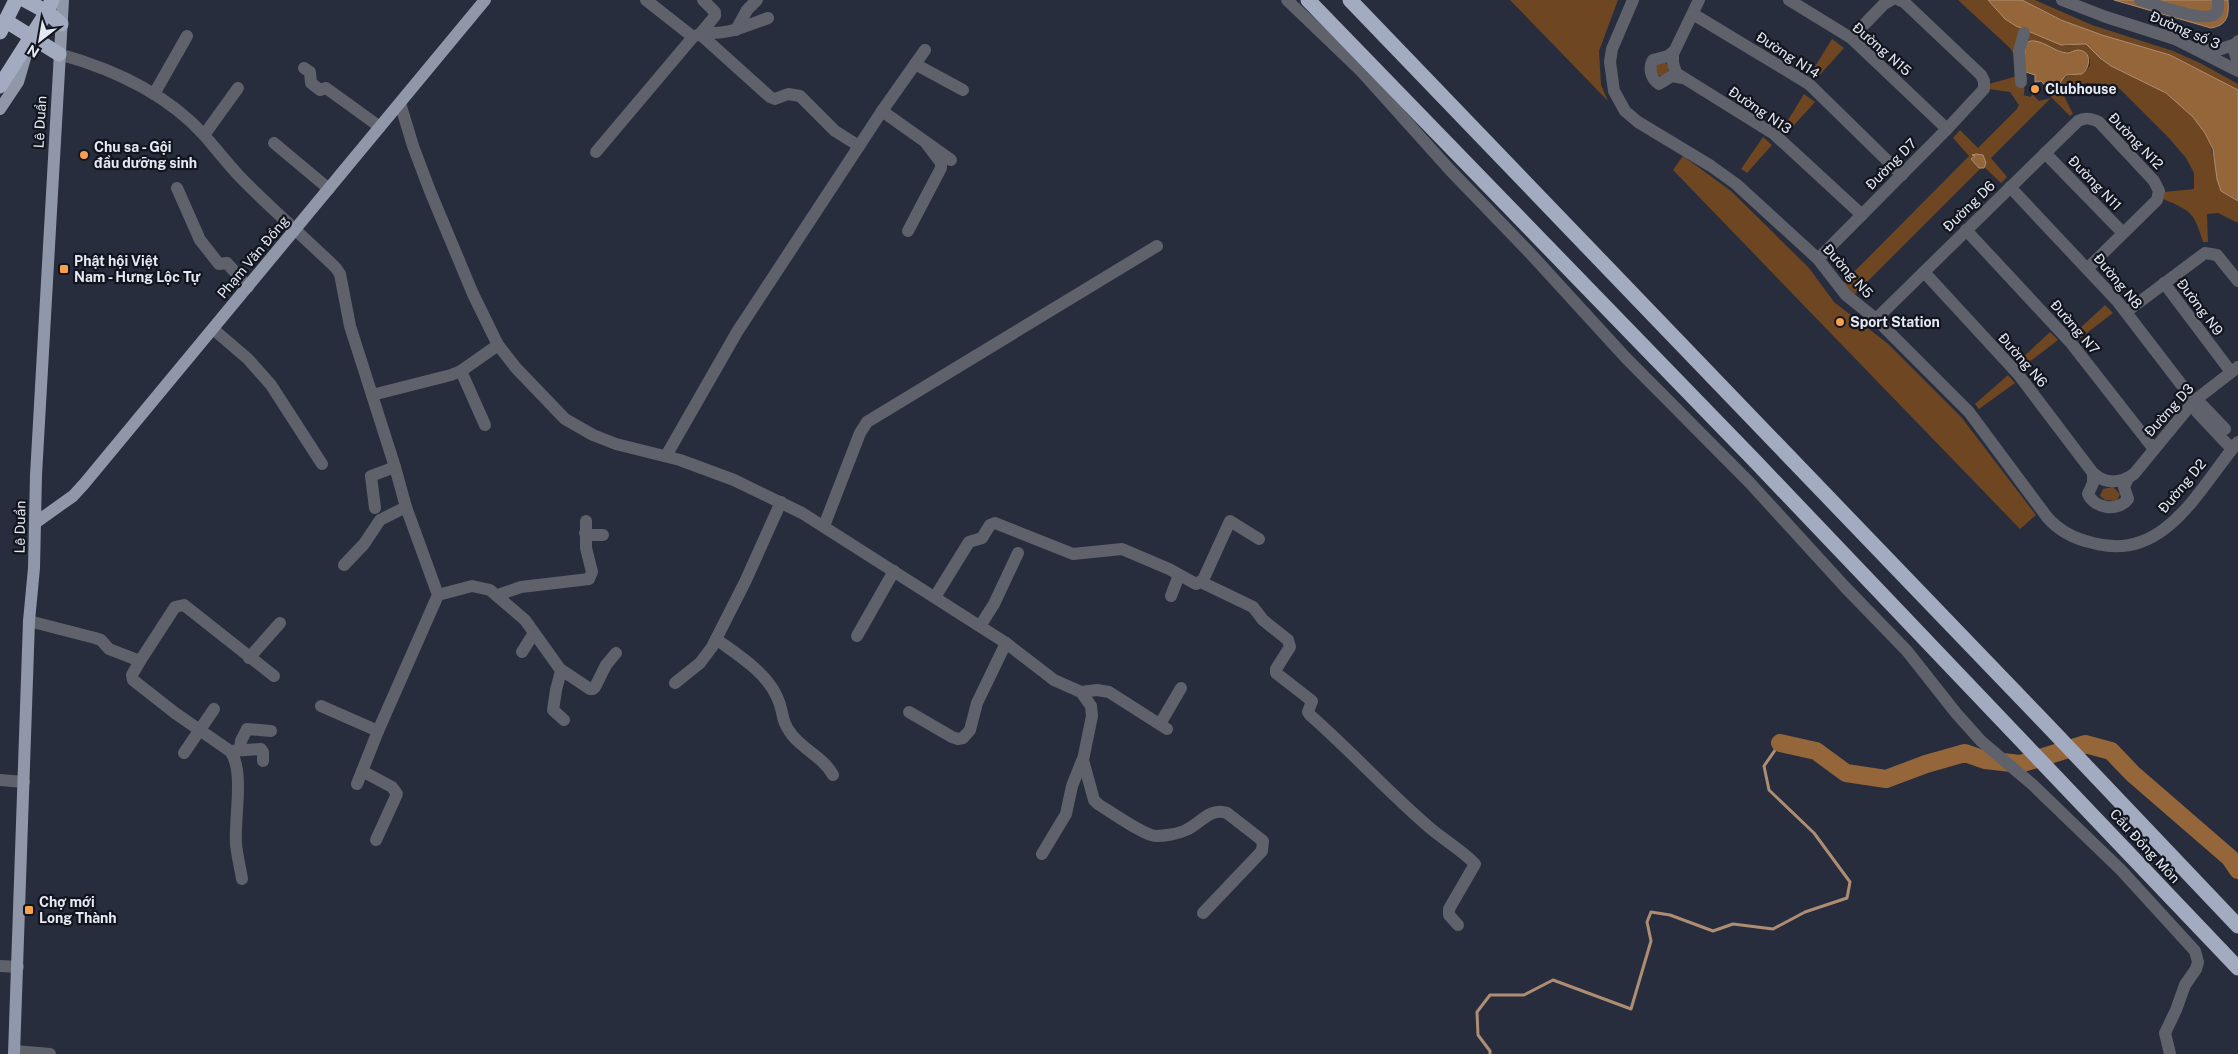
<svg xmlns="http://www.w3.org/2000/svg" width="2238" height="1054" viewBox="0 0 2238 1054" font-family="'Public Sans',sans-serif">
	<style>
		.green { fill: #6e4621 }
		.water { fill: #96663b; stroke: #ae8d72 }
		.lines { fill: none; stroke-linecap: round; stroke-linejoin: round }
		.stream { stroke: #ae8d72; stroke-width: 3 }
		.river { stroke: #96663b; stroke-width: 18 }
		.minor { stroke: #5f626b; stroke-width: 12 }
		.major { stroke: #9097a8; stroke-width: 12 }
		.highway { stroke: #a3abc0; stroke-width: 15 }
		.poi-dot { fill: #f9a04c; stroke: #12151d; stroke-width: 2 }
		.labels { text-anchor: middle; stroke-width: 4.5; stroke-linejoin: round; paint-order: stroke }
		.street-label { font-size: 14px; fill: #e5e9f4; stroke: #12151d }
		.poi-label { font-size: 14px; font-weight: bold; fill: #e5e9f4; stroke: #12151d; text-anchor: start }
	</style>
	<rect width="100%" height="100%" fill="#272d3d"/>
	<g class="green">
		<polygon points="1510,0 1618,0 1599,51 1601,85 1608,101"/>
		<path d="M1958,0H1988L2005,19L2065,46L2086,44C2096,49 2100,59 2109,65C2120,71 2132,75 2144,81C2168,92 2190,110 2205,132C2219,155 2210,189 2238,201V223L2218,213L2207,214L2208,242H2203C2194,213 2192,211 2163,199L2164,192L2194,189V173L2186,158L2168,137L2120,89L2104,84L2086,83L2061,90L2073,114L2070,116L2052,98L2048,90H2053L2067,76C2079,74 2083,76 2090,65V59L2084,51L2063,52L2027,39L2024,95L2019,94L2031,97L2032,94L2039,101L2051,98L1991,158L2007,177L2001,183L1983,166L1850,299L1839,287L1969,156L1953,138L1960,130L1978,148L2017,109L2019,105L2010,92L1989,89V84L2014,77L2019,72L2017,59L2010,48Z"/>
		<polygon points="2022,0 2035,0 2092,25 2173,51 2200,63 2238,84 2238,90 2170,56 2102,35 2061,20"/>
		<polygon points="1832,39 1844,48 1818,77 1811,73"/>
		<circle cx="1662" cy="69" r="7"/>
		<polygon points="1804,94 1815,102 1786,134 1782,130"/>
		<polygon points="1763,137 1772,145 1747,173 1741,169"/>
		<polygon points="1683,156 1731,191 1809,268 1834,302 1887,343 1962,418 2036,515 2020,529 1673,170"/>
		<polygon points="2105,305 2113,313 2079,339 2075,333"/>
		<polygon points="2050,332 2058,340 2024,366 2019,361"/>
		<polygon points="2008,375 2015,383 1979,409 1975,404"/>
		<polygon points="2113,487 2120,494 2117,501 2105,500 2100,496 2103,489"/>
	</g>
	<g class="water">
		<polygon points="1988,0 2022,0 2061,20 2102,35 2170,55 2238,90 2238,201 2221,191 2217,179 2213,149 2205,133 2193,117 2166,93 2111,66 2100,58 2086,44 2061,45 2016,26 2005,19"/>
		<path d="M2114,0H2228C2229,15 2228,25 2211,28Z"/>
		<path d="M2029,41C2043,39 2054,52 2067,53C2070,53 2075,50 2078,50C2093,51 2090,68 2082,74L2066,75L2057,87L2049,90L2041,81L2035,82V75L2023,71L2026,43Z"/>
		<polygon points="1976,154 1983,155 1986,163 1984,168 1979,168 1971,159 1975,156 1972,155"/>
	</g>
	<g class="lines">
		<polyline class="stream" points="1490,1054 1490,1051 1478,1035 1477,1012 1490,995 1524,995 1553,980 1631,1009 1651,941 1647,922 1651,912 1670,915 1713,931 1733,924 1773,929 1805,912 1847,898 1850,882 1814,833 1769,790 1764,766 1780,743"/>
		<polyline class="river" points="1780,743 1816,751 1846,773 1886,779 1926,764 1965,753 1985,760 2020,764 2085,744 2111,751 2133,774 2230,858 2238,870"/>
		<g class="minor">
			<polyline points="646,0 693,37 700,34 770,97 775,99 788,94 800,96 835,131 859,146"/>
			<polyline points="1287,0 1362,72 1450,170 1529,252 1626,358 1750,483 1845,587 1907,651 1956,713 1981,741 2033,785 2121,870 2195,951 2198,962 2196,969 2185,985 2176,1010 2165,1033 2170,1054"/>
			<path d="M1633,0L1612,49L1610,62L1614,91L1625,111L1638,122L1711,166L1736,184L1818,259L1846,295L1876,319L1969,412L2047,517C2059,531 2075,539 2093,543C2165,563 2199,488 2238,442"/>
			<polyline points="1699,0 1673,54 1673,63 1676,73 1774,134 1862,215"/>
			<polyline points="1789,0 1851,38 1947,129"/>
			<polyline points="2062,0 2106,17 2175,39 2238,71"/>
			<path d="M2140,0C2153,4 2205,23 2215,14C2219,11 2218,5 2218,0"/>
			<polyline points="1693,14 1809,84 1902,175"/>
			<polyline points="736,30 747,10 757,0"/>
			<path d="M702,32C726,36 746,26 768,18"/>
			<polyline points="700,34 715,16 715,12 703,0"/>
			<polyline points="1851,38 1884,4 1891,0"/>
			<polyline points="2238,41 2234,50 2238,63"/>
			<polyline points="2201,48 2218,50 2236,44"/>
			<path d="M1674,51L1668,56L1653,60C1648,68 1651,79 1659,84L1672,76L1681,78"/>
			<path d="M59,54C113,69 166,93 204,135C218,151 230,167 244,181C274,211 306,239 336,268L340,274L350,326L395,467L406,507L438,595L378,731L357,784"/>
			<polyline points="915,64 963,90"/>
			<polyline points="304,68 310,72 311,83 320,90 326,88 380,127"/>
			<polyline points="2021,82 2019,51 2024,33"/>
			<polyline points="154,94 187,36"/>
			<polyline points="400,103 413,146 430,191 473,294 498,345 516,368 565,419 593,435 616,444 680,460 734,480 802,513 1006,643 1054,680 1081,692 1097,690 1109,692 1167,729"/>
			<polyline points="882,111 951,160"/>
			<polyline points="204,135 238,88"/>
			<polyline points="274,143 329,189"/>
			<polyline points="596,152 693,37"/>
			<polyline points="2045,153 2123,233"/>
			<polyline points="2010,187 2118,302 2194,401 2193,406 2197,412 2228,445 2235,446"/>
			<polyline points="177,188 200,240 219,264 227,263 248,287"/>
			<polyline points="1966,230 2071,343 2154,449"/>
			<polyline points="908,231 941,168 941,163 926,143"/>
			<polyline points="1818,259 1947,129 1984,89 1984,81 1981,75 1904,2 1899,0"/>
			<path d="M1924,272L2018,374L2093,473C2106,485 2121,483 2134,474L2194,401L2238,367"/>
			<polyline points="2164,283 2231,372"/>
			<polyline points="2126,312 2205,253 2217,255 2238,281"/>
			<path d="M1876,319L2078,121C2085,117 2091,118 2099,122L2154,181L2159,191L2157,200L2088,268"/>
			<polyline points="213,329 248,359 271,385 322,464"/>
			<polyline points="461,371 485,425"/>
			<polyline points="372,395 451,375 461,371 498,345"/>
			<polyline points="2194,401 2202,405 2225,429"/>
			<polyline points="666,456 737,332 882,111 925,50"/>
			<path d="M2093,473V483L2088,494C2095,509 2118,512 2128,499L2124,487L2128,478"/>
			<polyline points="375,508 371,476 395,467"/>
			<polyline points="824,526 860,433 867,422 1157,246"/>
			<polyline points="585,533 590,535 603,535"/>
			<polyline points="344,565 364,544 380,520 406,507"/>
			<path d="M1201,582L1253,607L1263,620L1288,640L1290,647L1276,669V673L1312,701L1308,712L1310,715C1351,751 1388,792 1430,828C1444,840 1462,850 1475,864L1449,909V915L1458,925"/>
			<polyline points="438,595 472,586 490,590 525,620 560,669 590,689 593,689 595,687 606,665 616,653"/>
			<polyline points="498,595 521,587 589,579 592,572 586,548 586,521"/>
			<polyline points="1171,596 1179,575"/>
			<polyline points="935,597 969,542 982,538 990,525 995,523 1073,554 1122,549 1169,569 1196,584 1203,580 1230,521 1259,539"/>
			<path d="M29,621L95,638L101,640L109,649L140,661L132,675L133,680L175,713L230,751C245,770 234,819 236,844C237,855 240,867 242,879"/>
			<polyline points="980,626 994,604 1018,553"/>
			<polyline points="857,636 894,571"/>
			<path d="M716,639C738,655 766,672 777,697C785,713 779,718 792,735C805,751 823,757 833,775"/>
			<polyline points="522,652 534,633"/>
			<polyline points="249,658 280,623"/>
			<polyline points="140,661 175,607 184,605 274,676"/>
			<polyline points="561,671 556,690 553,710 564,720"/>
			<polyline points="675,683 700,663 712,647 745,582 781,502"/>
			<path d="M1081,692L1091,706L1092,716L1083,760L1094,800L1098,804C1109,811 1145,836 1156,836C1164,836 1178,834 1186,830C1200,824 1210,807 1227,813L1263,841L1262,851L1203,913"/>
			<polyline points="321,706 378,731"/>
			<polyline points="909,712 952,737 958,739 963,738 970,730 977,703 1006,643"/>
			<polyline points="1160,724 1181,688"/>
			<polyline points="240,749 241,741 247,729 271,731"/>
			<polyline points="231,751 261,749 263,752 263,761"/>
			<polyline points="184,753 214,709"/>
			<polyline points="362,771 392,787 397,794 376,840"/>
			<polyline points="0,780 24,782"/>
			<polyline points="1042,854 1066,814 1072,786 1082,761"/>
			<polyline points="0,966 18,967"/>
			<polyline points="15,1051 50,1054"/>
		</g>
		<g class="major">
			<polyline points="0,109 18,82 27,51"/>
			<polyline points="35,523 73,496 84,484 485,0"/>
			<polyline points="14,1054 29,621 34,568 36,475 63,0"/>
		</g>
		<g class="highway">
			<polyline points="25,0 47,12 61,24"/>
			<polyline points="1308,0 1754,460 2238,968"/>
			<polyline points="1350,0 2049,727 2238,926"/>
			<polyline points="6,21 59,54"/>
			<polyline points="0,32 16,0"/>
			<polyline points="0,86 47,12 52,0"/>
		</g>
	</g>
	<g class="poi-dot">
		<circle cx="2035" cy="89" r="5"/>
		<circle cx="84" cy="155" r="5"/>
		<rect x="59" y="264" width="10" height="10" rx="2.5"/>
		<circle cx="1840" cy="322" r="5"/>
		<rect x="24" y="905" width="10" height="10" rx="2.5"/>
	</g>
	<g class="labels">
		<g class="street-label">
			<text transform="translate(2185 30) rotate(23)" y="5">Đường số 3</text>
			<text transform="translate(1882 49) rotate(41)" y="5">Đường N15</text>
			<text transform="translate(1788 55) rotate(33)" y="5">Đường N14</text>
			<text transform="translate(1760 110) rotate(34)" y="5">Đường N13</text>
			<text transform="translate(40 122) rotate(-87)" y="5">Lê Duẩn</text>
			<text transform="translate(2136 141) rotate(46)" y="5">Đường N12</text>
			<text transform="translate(1891 164) rotate(-45)" y="5">Đường D7</text>
			<text transform="translate(2095 183) rotate(46)" y="5">Đường N11</text>
			<text transform="translate(1969 206) rotate(-44)" y="5">Đường D6</text>
			<text transform="translate(253 257) rotate(-50)" y="5">Phạm Văn Đồng</text>
			<text transform="translate(1848 271) rotate(48)" y="5">Đường N5</text>
			<text transform="translate(2118 281) rotate(50)" y="5">Đường N8</text>
			<text transform="translate(2200 307) rotate(53)" y="5">Đường N9</text>
			<text transform="translate(2075 327) rotate(49)" y="5">Đường N7</text>
			<text transform="translate(2023 360) rotate(49)" y="5">Đường N6</text>
			<text transform="translate(2169 410) rotate(-48)" y="5">Đường D3</text>
			<text transform="translate(2182 486) rotate(-50)" y="5">Đường D2</text>
			<text transform="translate(20 527) rotate(-89)" y="5">Lê Duẩn</text>
			<text transform="translate(2145 846) rotate(47)" y="5">Cầu Đồng Môn</text>
		</g>
		<g class="poi-label">
			<text x="2045" y="94">Clubhouse</text>
			<text x="94" y="152">Chu sa - Gội<tspan x="94" dy="16">đầu dưỡng sinh</tspan></text>
			<text x="74" y="266">Phật hội Việt<tspan x="74" dy="16">Nam - Hưng Lộc Tự</tspan></text>
			<text x="1850" y="327">Sport Station</text>
			<text x="39" y="907">Chợ mới<tspan x="39" dy="16">Long Thành</tspan></text>
		</g>
	</g>
	<g transform="translate(40 40) rotate(211)" stroke="#12151d" stroke-width="4" paint-order="stroke">
	<path d="M0-4L9 19L0 12L-9 19Z" fill="#e5e9f4"/>
	<text y="-8" font-size="14" font-weight="bold" text-anchor="middle" fill="#e5e9f4">N</text>
	</g>
</svg>
